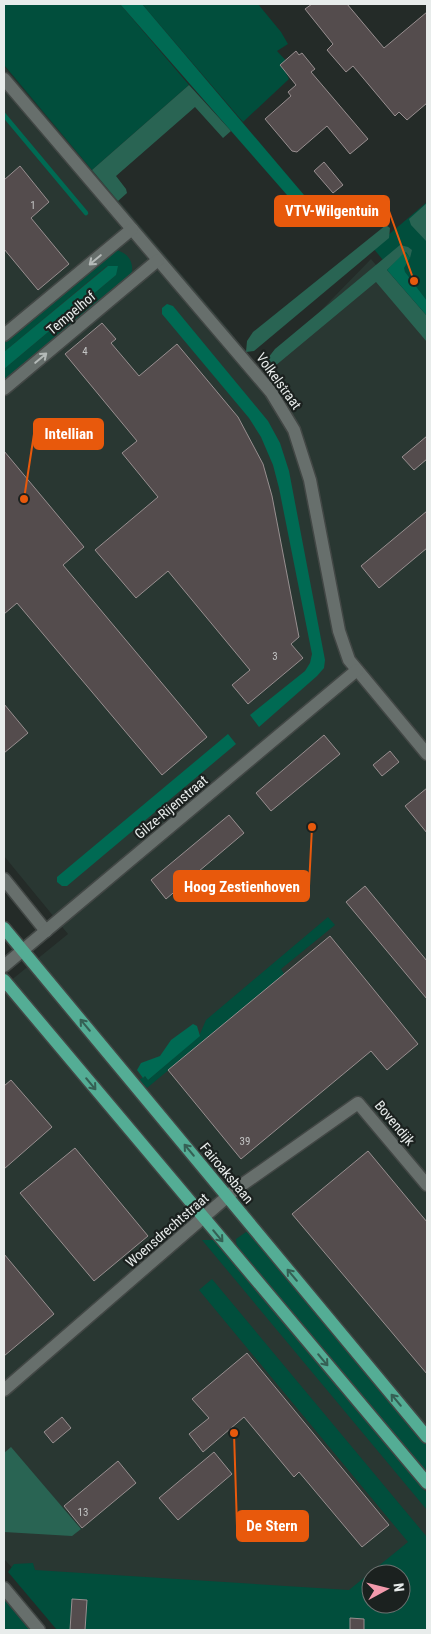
<svg xmlns="http://www.w3.org/2000/svg" width="431" height="1634" viewBox="0 0 431 1634" font-family="'Roboto Condensed',sans-serif">
	<style>
		.built { fill: #293732 }
		.green { fill: #014e3c; fill-rule: evenodd }
		.forest { fill: #296453 }
		.water { fill: #006a53 }
		.lines { fill: none; stroke-linecap: round; stroke-linejoin: round }
		.stream { stroke: #006a53; stroke-width: 4.5 }
		.building { fill: #544c4d; stroke: #988f90 }
		.minor-casing { stroke: #424745; stroke-width: 15 }
		.major-casing { stroke: #424745; stroke-width: 15 }
		.minor { stroke: #676f6c; stroke-width: 12 }
		.major { stroke: #54ad95; stroke-width: 12 }
		.oneway { stroke: #b4bab8 }
		.oneway2 { stroke: #356054 }
		.labels { text-anchor: middle; stroke-width: 4.5; stroke-linejoin: round; paint-order: stroke }
		.number-label { font-size: 11px; fill: #c3c4c4 }
		.street-label { font-size: 14px; fill: #e8eceb; stroke: #1b211f }
		.leader { fill: none; stroke: #e8590c; stroke-width: 2 }
		.callout-dot { fill: #e8590c; stroke: #1b211f; stroke-width: 2 }
		.callout { fill: #e8590c; stroke: #e8590c; stroke-width: 2 }
		.callout-label { font-size: 15px; text-anchor: middle; font-weight: bold; fill: #fff }
	</style>
	<rect width="100%" height="100%" fill="#242b28"/>
	<polygon class="built" points="4,66 229,330 246,352 258,375 371,259 427,327 427,1593 401,1574 371,1574 371,1591 28,1585 4,1559 4,986 68,934 4,856"/>
	<g class="green">
		<polygon points="4,4 120,4 189,85 92,170 4,65"/>
		<polygon points="142,4 258,4 281,32 288,44 277,51 291,66 285,71 289,79 243,122"/>
		<polygon points="427,202 427,313 373,248"/>
		<path d="M114,250C129,251 137,266 129,279L4,383V369L116,275L107,266L4,352V340Z"/>
		<polygon points="328,917 335,925 281,969 284,974 147,1088 139,1080 145,1076 148,1080 199,1036 206,1020"/>
		<polygon points="246,1232 252,1234 427,1444 427,1476 237,1248 236,1239"/>
		<polygon points="202,1240 217,1240 427,1493 427,1510"/>
		<path d="M212,1279L427,1537V1630H57L8,1572L14,1564L33,1563L35,1570L349,1590L408,1542L199,1290ZM371,1574H401V1604H371Z"/>
		<polygon points="4,1599 30,1630 4,1630"/>
	</g>
	<g class="forest">
		<polygon points="189,85 231,131 223,138 195,107 116,176 126,189 127,193 118,201 92,170"/>
		<polygon points="427,203 427,242 411,225 409,219"/>
		<polygon points="386,225 390,228 389,238 254,351 246,352 247,341 253,332"/>
		<polygon points="400,245 408,247 412,250 410,258 406,252 387,270 427,316 427,342 376,282 269,371 268,358 275,349"/>
		<polygon points="11,1447 81,1529 72,1536 4,1532 4,1453"/>
	</g>
	<g class="water">
		<polygon points="120,4 142,4 326,221 315,227"/>
		<polygon points="405,252 410,258 404,268 405,272 427,301 427,316 387,270"/>
		<polygon points="108,266 118,266 116,275 4,369 4,352"/>
		<polygon points="167,304 173,306 268,421 280,443 289,471 325,660 324,668 317,676 259,727 250,715 305,671 310,663 312,654 279,488 273,465 261,437 249,418 162,314 162,308"/>
		<polygon points="228,734 236,744 67,886 62,886 57,882 57,877"/>
		<polygon points="193,1024 197,1026 200,1036 148,1080 145,1076 143,1078 137,1070 141,1063 160,1056 171,1040"/>
	</g>
	<g class="lines">
		<polyline class="stream" points="4,115 86,213"/>
	</g>
	<g class="building">
		<polygon points="312,4 347,4 384,48 427,12 427,103 407,120 399,112 395,116 353,66 346,72 327,50 333,44 305,9"/>
		<polygon points="296,51 299,55 302,53 315,69 311,72 368,139 350,154 327,126 297,152 292,151 265,119 291,96 288,92 296,85 280,65"/>
		<polygon points="324,162 343,185 333,193 314,171"/>
		<polygon points="20,166 49,202 31,218 69,264 38,290 4,249 4,180"/>
		<polygon points="102,323 116,339 111,343 139,376 177,344 238,417 263,464 272,496 299,637 291,644 303,658 248,704 232,685 250,670 168,571 136,598 95,550 158,497 122,453 137,441 65,354"/>
		<polygon points="427,436 427,459 414,470 402,457"/>
		<polygon points="4,451 84,547 63,565 207,737 162,775 17,603 4,614"/>
		<polygon points="427,511 427,548 379,588 361,566"/>
		<polygon points="4,704 28,733 4,753"/>
		<polygon points="324,735 340,754 271,811 256,793"/>
		<polygon points="390,751 399,762 382,776 373,765"/>
		<polygon points="427,788 427,833 405,806"/>
		<polygon points="229,815 244,833 166,899 151,880"/>
		<polygon points="365,886 427,961 427,999 346,902"/>
		<polygon points="330,936 418,1044 387,1070 371,1051 241,1159 168,1070"/>
		<polygon points="11,1080 52,1127 4,1169 4,1086"/>
		<polygon points="75,1148 148,1236 94,1281 20,1193"/>
		<polygon points="368,1151 427,1222 427,1374 292,1214"/>
		<polygon points="4,1254 54,1314 4,1356"/>
		<polygon points="247,1353 389,1525 362,1547 299,1472 294,1477 244,1417 203,1452 189,1434 209,1418 192,1399"/>
		<polygon points="62,1417 71,1428 53,1443 44,1432"/>
		<polygon points="214,1452 232,1474 178,1520 159,1498"/>
		<polygon points="118,1461 136,1483 82,1528 64,1506"/>
		<polygon points="72,1599 87,1600 85,1630 70,1630"/>
		<polygon points="350,1618 364,1619 364,1630 350,1630"/>
	</g>
	<g class="lines">
		<defs>
			<g id="minor">
				<polyline points="4,79 271,392 294,430 310,480 339,631 349,660 427,754"/>
				<polyline points="4,335 132,229"/>
				<polyline points="4,389 158,260"/>
				<polyline points="4,879 46,931"/>
				<polyline points="4,966 357,670"/>
				<polyline points="4,1390 236,1189 358,1103 427,1185"/>
				<polyline points="4,1588 39,1630"/>
			</g>
			<g id="major">
				<polyline points="4,928 427,1437"/>
				<polyline points="4,980 427,1483"/>
			</g>
		</defs>
		<use href="#minor" class="minor-casing"/>
		<use href="#major" class="major-casing"/>
		<use href="#minor" class="minor"/>
		<use href="#major" class="major"/>
	</g>
	<defs><path id="oneway-shaft" d="M-6 0H5M1.5-3L5.5 0L1.5 3" fill="none" stroke-width="1.6" stroke-linecap="round" stroke-linejoin="round" transform="scale(1.25)"/></defs>
	<g class="oneway">
		<use href="#oneway-shaft" transform="translate(95 260) rotate(140)"/>
		<use href="#oneway-shaft" transform="translate(41 358) rotate(-40)"/>
	</g>
	<g class="oneway2">
		<use href="#oneway-shaft" transform="translate(85 1025) rotate(-130)"/>
		<use href="#oneway-shaft" transform="translate(91 1084) rotate(50)"/>
		<use href="#oneway-shaft" transform="translate(189 1150) rotate(-130)"/>
		<use href="#oneway-shaft" transform="translate(218 1236) rotate(50)"/>
		<use href="#oneway-shaft" transform="translate(292 1275) rotate(-130)"/>
		<use href="#oneway-shaft" transform="translate(323 1360) rotate(50)"/>
		<use href="#oneway-shaft" transform="translate(396 1400) rotate(-130)"/>
	</g>
	<g class="labels">
		<g class="number-label">
			<text x="33" y="209">1</text>
			<text x="85" y="355">4</text>
			<text x="275" y="660">3</text>
			<text x="245" y="1145">39</text>
			<text x="83" y="1516">13</text>
		</g>
		<g class="street-label">
			<text transform="translate(71 313) rotate(-40)" y="5">Tempelhof</text>
			<text transform="translate(279 381) rotate(54)" y="5">Volkelstraat</text>
			<text transform="translate(171 807) rotate(-40)" y="5">Gilze-Rijenstraat</text>
			<text transform="translate(395 1123) rotate(50)" y="5">Bovendijk</text>
			<text transform="translate(227 1173) rotate(50)" y="5">Fairoaksbaan</text>
			<text transform="translate(167 1230) rotate(-41)" y="5">Woensdrechtstraat</text>
		</g>
	</g>
	<path class="leader" d="M414 281L389 211M24 499L34 434M312 827L309 886M234 1433L237 1526"/>
	<g class="callout-dot">
		<circle cx="414" cy="281" r="5"/>
		<circle cx="24" cy="499" r="5"/>
		<circle cx="312" cy="827" r="5"/>
		<circle cx="234" cy="1433" r="5"/>
	</g>
	<g class="callout">
		<rect x="275" y="196" width="114" height="30" rx="5"/>
		<rect x="34" y="419" width="69" height="30" rx="5"/>
		<rect x="174" y="871" width="135" height="30" rx="5"/>
		<rect x="237" y="1511" width="71" height="30" rx="5"/>
	</g>
	<g class="callout-label">
		<text x="332" y="216">VTV-Wilgentuin</text>
		<text x="69" y="439">Intellian</text>
		<text x="242" y="892">Hoog Zestienhoven</text>
		<text x="272" y="1531">De Stern</text>
	</g>
	<rect width="431" height="1634" fill="none" stroke="#e8eceb" stroke-width="10"/>
	<g transform="translate(386 1589) rotate(83)"><circle r="24" fill="#1b211f" stroke="#6d7271"/>
	<path d="M0-4L9 19L0 12L-9 19Z" fill="#f29aac"/>
	<text y="-8" font-size="14" font-weight="bold" text-anchor="middle" fill="#e8eceb">N</text>
	</g>
</svg>
